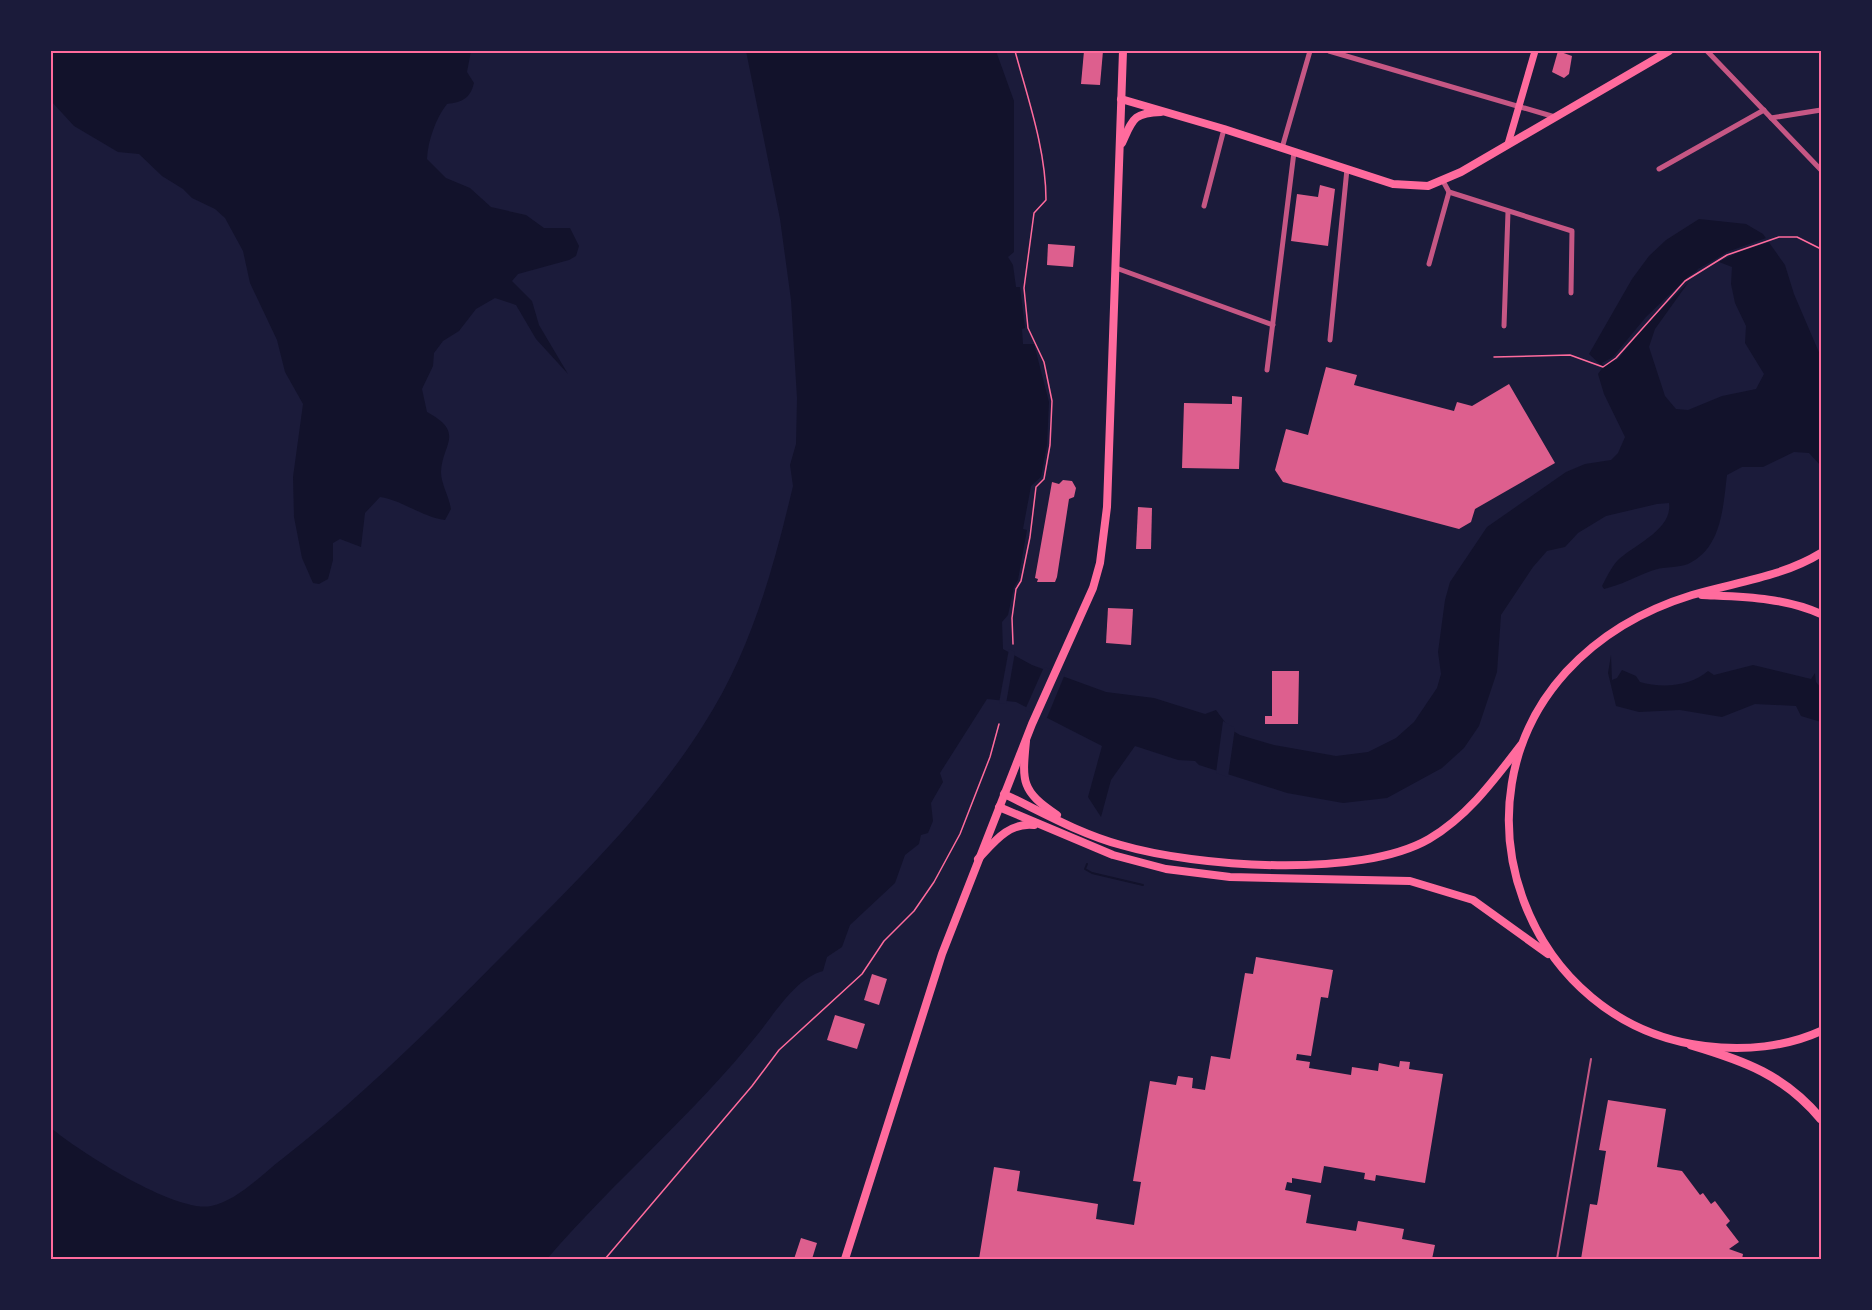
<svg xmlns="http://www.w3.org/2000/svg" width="1872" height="1310" viewBox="0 0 1872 1310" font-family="'Noto Sans',sans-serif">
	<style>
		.water { fill: #12122b; fill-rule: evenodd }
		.pier { fill: #1b1b3a }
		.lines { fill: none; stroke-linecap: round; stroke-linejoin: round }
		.stream { stroke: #12122b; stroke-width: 2 }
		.building { fill: #dd5f8e }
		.path { stroke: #ff6b9d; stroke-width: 1.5 }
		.service { stroke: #c65784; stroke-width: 2 }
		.minor { stroke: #c65784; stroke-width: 5 }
		.secondary { stroke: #ff6b9d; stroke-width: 7 }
		.primary { stroke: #ff6b9d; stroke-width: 8 }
		.trunk { stroke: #ff6b9d; stroke-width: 8 }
		.motorway { stroke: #ff6b9d; stroke-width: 9 }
		.neatline { fill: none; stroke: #ff6b9d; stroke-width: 2 }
	</style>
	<rect width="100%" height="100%" fill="#1b1b3a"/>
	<g class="water">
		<path d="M51,51H471L467,72L474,83C470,99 462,102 447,104C436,118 428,140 427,159L446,178L470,188L491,207L526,215L544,228H570L579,246L576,256L569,260L518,274L512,281L532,301L539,325L568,374L536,339L516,305L495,298L476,309L459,331L443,341L434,353L433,366L422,389L427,412C466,433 442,444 441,472C441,484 449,496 451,509L445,520C422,517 402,500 380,497L365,513L361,547L340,539L333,543V560L328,579L319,584L313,583L302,558L294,517L293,477L303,404L285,372L277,340L250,283L243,251L225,218L215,209L192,198L183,189L162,176L139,154L118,152L74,126L51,101Z"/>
		<path d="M746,51H996L1014,101V252L1008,257L1013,265L1016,287H1020L1025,328L1022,329L1023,344H1034L1049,402L1047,445L1041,477L1031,486L1023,529L1027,530L1018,580L1014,587L1008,615L1002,622L1003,649L1032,665L1106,692L1154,698L1205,714L1216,710L1230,729L1240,735L1274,745L1336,756L1368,752L1396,738L1414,722L1437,688L1441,674L1438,652L1445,600L1450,582L1487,527L1566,472L1585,464L1611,460L1618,453L1625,437L1604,394L1598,374L1603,367L1589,354L1632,279L1649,256L1666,240L1699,219L1746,224L1763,234L1785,265L1794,294L1821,357V466L1809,453L1794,452L1763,467H1742L1727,475C1723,507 1722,548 1688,564C1679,568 1663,566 1651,571C1635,577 1621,585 1604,589L1602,586C1606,578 1611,568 1617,561C1633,545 1673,530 1669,503L1657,504L1606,516L1578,533L1565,547L1547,551L1533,567L1501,615L1497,672L1479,726L1464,748L1442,768L1387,798L1343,803L1287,793L1199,765L1195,761L1178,760L1135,746L1111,780L1101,817L1088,797L1102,746L1016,702L987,699L940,773L943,782L931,803L933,821L928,833L921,835L919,844L905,855L895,883L850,925L842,947L827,957L823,971C796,978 775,1013 758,1034C694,1114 614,1181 547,1259H51V1128C80,1152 175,1213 211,1206C237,1201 261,1175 282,1159C364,1095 438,1021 511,947C580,878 652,807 704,724C751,651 773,570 793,486L790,465L796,444L797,398L791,300L780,219ZM1714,260L1732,267L1731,284L1735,303L1746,326L1745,343L1764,374L1756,389L1722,396L1688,410L1676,409L1665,396L1649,347L1655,329L1698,269Z"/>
		<path d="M1611,655L1612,680L1617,678L1622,670L1636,676L1640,682C1661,688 1690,687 1708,671L1714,675L1753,665L1811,679L1815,673L1816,682L1821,688V722L1801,716L1796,706L1755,704L1722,717L1680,710L1639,712L1616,706L1608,673Z"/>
	</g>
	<g class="pier">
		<polygon points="1769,237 1772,241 1739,252 1700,271 1650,320 1618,359 1603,367 1602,363 1613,357 1646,317 1689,276 1727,252"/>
		<polygon points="1009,649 1015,652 1006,704 999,703"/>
		<polygon points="1044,667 1065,674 1046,720 1025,710"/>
		<polygon points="1223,721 1235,728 1228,777 1216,773"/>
	</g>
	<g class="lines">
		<polyline class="stream" points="1087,864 1085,869 1092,873 1143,885"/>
	</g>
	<g class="building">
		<polygon points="1084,51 1103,51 1100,85 1081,84"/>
		<polygon points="1558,51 1572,56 1569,74 1564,78 1552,72"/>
		<polygon points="1320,185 1335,189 1328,246 1291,241 1297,194 1318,197"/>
		<polygon points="1048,244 1075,246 1073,267 1047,265"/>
		<polygon points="1326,367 1357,375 1354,385 1454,411 1457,402 1472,406 1509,384 1555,463 1475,509 1471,522 1459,529 1283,482 1275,470 1286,429 1308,435"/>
		<polygon points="1232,396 1242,397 1239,469 1182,468 1184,403 1232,404"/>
		<polygon points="1063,480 1072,481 1076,488 1074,497 1069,499 1057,577 1055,582 1037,582 1038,579 1035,578 1052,482 1059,484"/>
		<polygon points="1138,507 1152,508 1151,549 1136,549"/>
		<polygon points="1108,608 1133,609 1131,645 1106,643"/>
		<polygon points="1272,671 1299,671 1298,724 1265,724 1265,716 1272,716"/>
		<polygon points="1256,957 1333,970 1328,998 1321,997 1311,1056 1297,1054 1296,1060 1310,1062 1309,1068 1351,1075 1352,1067 1378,1071 1379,1063 1399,1067 1400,1061 1410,1062 1409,1069 1443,1074 1425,1183 1376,1175 1375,1181 1364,1179 1365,1173 1324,1166 1321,1183 1292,1178 1292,1183 1287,1182 1285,1190 1311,1195 1306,1223 1356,1231 1358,1221 1404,1229 1402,1239 1435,1245 1432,1259 979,1259 994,1167 1020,1171 1017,1191 1098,1204 1096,1219 1134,1225 1141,1182 1133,1181 1150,1081 1176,1085 1178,1076 1193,1078 1192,1088 1205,1090 1211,1056 1230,1059 1245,973 1253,974"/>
		<polygon points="872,974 887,979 879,1005 864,1000"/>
		<polygon points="835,1015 865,1024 857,1049 827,1040"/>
		<polygon points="1608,1100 1666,1109 1657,1167 1682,1171 1700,1195 1703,1193 1711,1204 1715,1201 1730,1221 1726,1225 1739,1242 1729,1249 1743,1254 1742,1259 1581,1259 1590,1204 1597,1205 1598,1200 1606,1151 1599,1150"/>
		<polygon points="801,1238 817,1243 812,1259 794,1259"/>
	</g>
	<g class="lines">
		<g class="path">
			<polyline points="1494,357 1570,355 1603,367 1616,358 1685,281 1727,255 1779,237 1797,237 1821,249"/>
			<path d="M1013,644L1012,618L1016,589L1021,581L1030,537L1036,487L1044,479L1050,445L1052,401L1044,362L1028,328L1024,288L1034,213L1046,200C1046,150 1028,99 1015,51"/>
			<polyline points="605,1259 752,1086 779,1050 862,974 884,941 914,911 934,882 960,834 990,757 999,724"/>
		</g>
		<polyline class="service" points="1557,1259 1591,1059"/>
		<g class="minor">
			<polyline points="1329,51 1555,117"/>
			<polyline points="1707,51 1821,170"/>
			<polyline points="1771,118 1821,110"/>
			<polyline points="1282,148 1310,51"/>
			<polyline points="1659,169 1764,110"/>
			<polyline points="1443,181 1449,192 1572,231 1571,293"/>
			<polyline points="1204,206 1224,129"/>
			<polyline points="1429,264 1449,192"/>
			<polyline points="1116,268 1273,325"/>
			<polyline points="1504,326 1508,212"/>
			<polyline points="1330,340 1347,169"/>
			<polyline points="1267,370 1294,152"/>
		</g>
		<polyline class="secondary" points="1508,144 1535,51"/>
		<g class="primary">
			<polyline points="1121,99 1224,129 1393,184 1428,186 1461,172 1669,51"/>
			<path d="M1122,143C1133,119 1133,113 1161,112"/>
			<polyline points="845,1259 942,954 1032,724 1093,588 1100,563 1107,507 1123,51"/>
		</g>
		<g class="trunk">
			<path d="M1821,553C1782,577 1736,582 1692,595C1643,610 1601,634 1566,672C1445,805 1528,1025 1705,1046C1744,1051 1786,1047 1821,1031"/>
			<path d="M1702,595C1743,597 1783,597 1821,614"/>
			<path d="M1026,741C1022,782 1021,791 1057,815"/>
			<path d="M1004,794C1042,812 1080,834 1121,845C1196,867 1360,879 1429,839C1468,816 1494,780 1521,745"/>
			<polyline points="999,807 1113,855 1166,869 1230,877 1410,881 1473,900 1548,954"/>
			<path d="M978,859C994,842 1009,822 1034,825"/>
		</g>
		<path class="motorway" d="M1691,1045C1745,1061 1784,1075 1821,1119"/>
	</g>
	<rect width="1872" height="1310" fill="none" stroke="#1b1b3a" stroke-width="105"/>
	<rect x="52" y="52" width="1768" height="1206" class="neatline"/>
</svg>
